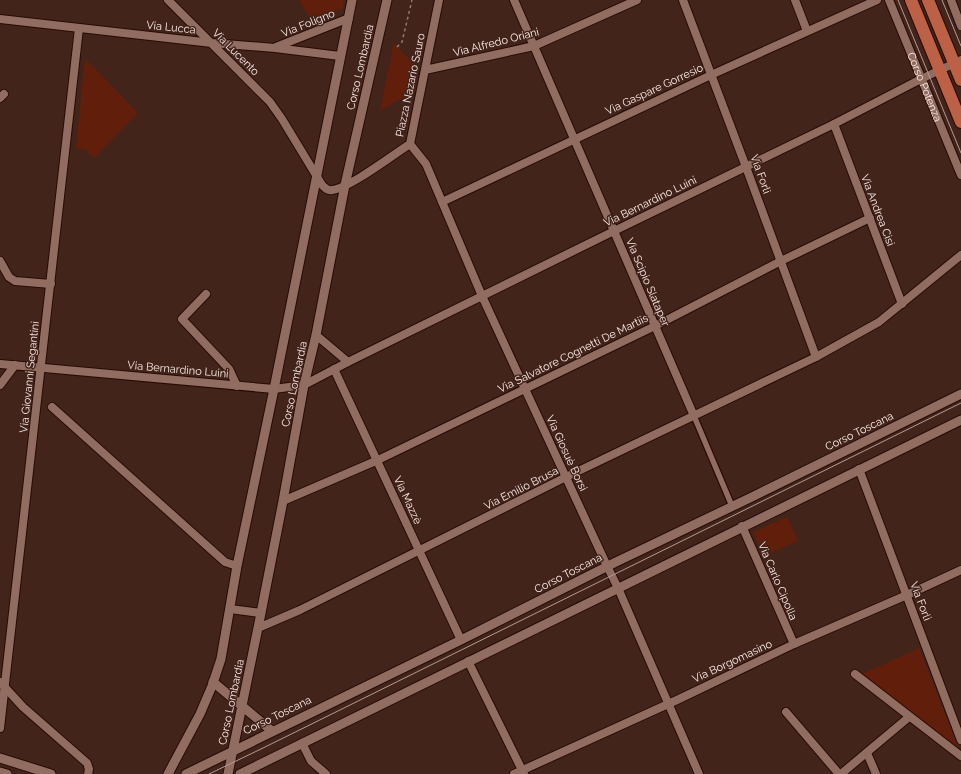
<svg xmlns="http://www.w3.org/2000/svg" width="961" height="774" viewBox="0 0 961 774" font-family="Raleway,sans-serif">
	<style>
		.green { fill: #611f0b }
		.lines { fill: none; stroke-linecap: round; stroke-linejoin: round }
		.pedestrian-casing { stroke: #270b05; stroke-width: 8 }
		.minor-casing { stroke: #270b05; stroke-width: 10 }
		.tertiary-casing { stroke: #270b05; stroke-width: 11 }
		.primary-casing { stroke: #270b05; stroke-width: 14 }
		.path { stroke: #927a73; stroke-width: 1.5; stroke-dasharray: 3 3; stroke-linecap: butt }
		.pedestrian { stroke: #906c61; stroke-width: 5.5 }
		.minor { stroke: #906c61; stroke-width: 8 }
		.tertiary { stroke: #906c61; stroke-width: 9 }
		.primary { stroke: #bc6146; stroke-width: 12 }
		.tram { stroke: #b29b95; stroke-width: 1 }
		.labels { text-anchor: middle; stroke-width: 3; stroke-linejoin: round; paint-order: stroke }
		.street-label { font-size: 11px; fill: #fdece7; stroke: #42241b }
	</style>
	<rect width="100%" height="100%" fill="#42241b"/>
	<g class="green">
		<polygon points="299,0 344,0 342,9 312,21"/>
		<polygon points="394,42 415,67 410,93 380,111"/>
		<polygon points="85,58 138,113 94,158 86,150 76,148"/>
		<polygon points="787,517 798,541 764,556 753,532"/>
		<polygon points="919,648 960,752 860,675"/>
	</g>
	<g class="lines">
		<defs>
			<polyline id="pedestrian" points="694,416 732,506"/>
			<g id="minor">
				<path d="M168,0L270,102L282,119L322,185C325,188 328,191 332,190C350,188 394,154 410,144L439,0"/>
				<polyline points="514,0 694,416"/>
				<polyline points="683,0 746,167 816,357"/>
				<polyline points="795,0 807,31"/>
				<path id="s1" d="M889,0L961,175"/>
				<polyline points="951,0 961,26"/>
				<polyline points="0,19 212,43 275,48 340,56"/>
				<polyline points="276,47 349,18"/>
				<polyline points="425,70 534,46 637,0"/>
				<polyline points="0,98 4,94"/>
				<polyline points="834,124 902,304"/>
				<polyline points="410,144 426,164 482,296 607,566 618,588 699,774"/>
				<polyline points="442,202 711,75 877,0"/>
				<polyline points="0,261 9,277 15,281 51,284"/>
				<polyline points="206,294 182,319 229,369 237,386"/>
				<polyline points="316,335 348,362"/>
				<polyline points="0,364 274,389 304,385 348,362 614,231 834,124 921,79 961,60"/>
				<polyline points="334,369 461,640"/>
				<polyline points="0,385 15,365"/>
				<polyline points="52,407 225,562 237,566"/>
				<polyline points="859,469 961,740"/>
				<polyline points="283,501 378,460 655,326 781,261 870,218"/>
				<polyline points="742,526 794,644"/>
				<polyline points="230,609 261,613"/>
				<polyline points="258,628 300,610 566,477 816,357 879,322 961,255"/>
				<polyline points="468,661 524,774"/>
				<polyline points="855,674 961,756"/>
				<polyline points="0,682 23,707 87,763 89,769 88,774"/>
				<polyline points="786,712 839,774"/>
				<polyline points="0,728 79,28"/>
				<polyline points="302,743 311,761 326,774"/>
				<polyline points="867,753 876,774"/>
				<polyline points="514,774 677,700 794,644 907,595 961,570"/>
				<polyline points="841,774 909,717"/>
			</g>
			<g id="tertiary">
				<polyline points="213,682 272,731"/>
				<polyline points="0,758 51,774"/>
				<polyline points="0,772 7,774"/>
				<polyline points="168,774 200,714 212,686 221,659 237,566 274,389 352,0"/>
				<polyline points="186,774 461,640 616,562 754,496 961,394"/>
				<polyline points="228,774 261,613 283,501 304,385 316,335 345,185 387,0"/>
				<polyline points="240,774 961,420"/>
			</g>
			<g id="primary">
				<polyline points="911,0 961,122"/>
				<polyline points="928,0 961,80"/>
			</g>
		</defs>
		<use href="#pedestrian" class="pedestrian-casing"/>
		<use href="#minor" class="minor-casing"/>
		<use href="#tertiary" class="tertiary-casing"/>
		<use href="#primary" class="primary-casing"/>
		<polyline class="path" points="397,47 402,42 412,0"/>
		<use href="#pedestrian" class="pedestrian"/>
		<use href="#minor" class="minor"/>
		<use href="#tertiary" class="tertiary"/>
		<use href="#primary" class="primary"/>
		<g class="tram">
			<polyline points="898,0 961,153"/>
			<polyline points="942,0 961,46"/>
			<polyline points="209,774 261,749 961,403"/>
		</g>
	</g>
	<g class="labels">
		<g class="street-label">
			<text transform="translate(308 23) rotate(-22)" y="4">Via Foligno</text>
			<text transform="translate(171 27) rotate(6)" y="4">Via Lucca</text>
			<text transform="translate(496 42) rotate(-14)" y="4">Via Alfredo Oriani</text>
			<text transform="translate(236 52) rotate(45)" y="4">Via Lucento</text>
			<text transform="translate(360 67) rotate(-77)" y="4">Corso Lombardia</text>
			<text transform="translate(410 85) rotate(-78)" y="4">Piazza Nazario Sauro</text>
			<text dy="4" stroke="none"><textPath href="#s1" startOffset="94">Corso Potenza</textPath></text>
			<text transform="translate(654 89) rotate(-25)" y="4">Via Gaspare Gorresio</text>
			<text transform="translate(761 174) rotate(70)" y="4">Via Forlì</text>
			<text transform="translate(650 201) rotate(-26)" y="4">Via Bernardino Luini</text>
			<text transform="translate(878 210) rotate(69)" y="4">Via Andrea Cisi</text>
			<text transform="translate(648 282) rotate(67)" y="4">Via Scipio Slataper</text>
			<text transform="translate(573 353) rotate(-26)" y="4">Via Salvatore Cognetti De Martiis</text>
			<text transform="translate(178 369) rotate(5)" y="4">Via Bernardino Luini</text>
			<text transform="translate(29 377) rotate(-84)" y="4">Via Giovanni Segantini</text>
			<text transform="translate(294 384) rotate(-78)" y="4">Corso Lombardia</text>
			<text transform="translate(859 431) rotate(-26)" y="4">Corso Toscana</text>
			<text transform="translate(567 453) rotate(65)" y="4">Via Giosuè Borsi</text>
			<text transform="translate(521 488) rotate(-27)" y="4">Via Emilio Brusa</text>
			<text transform="translate(408 500) rotate(65)" y="4">Via Mazzè</text>
			<text transform="translate(568 573) rotate(-27)" y="4">Corso Toscana</text>
			<text transform="translate(778 581) rotate(67)" y="4">Via Carlo Cipolla</text>
			<text transform="translate(921 601) rotate(69)" y="4">Via Forlì</text>
			<text transform="translate(732 661) rotate(-25)" y="4">Via Borgomasino</text>
			<text transform="translate(231 702) rotate(-78)" y="4">Corso Lombardia</text>
			<text transform="translate(277 715) rotate(-26)" y="4">Corso Toscana</text>
		</g>
	</g>
</svg>
